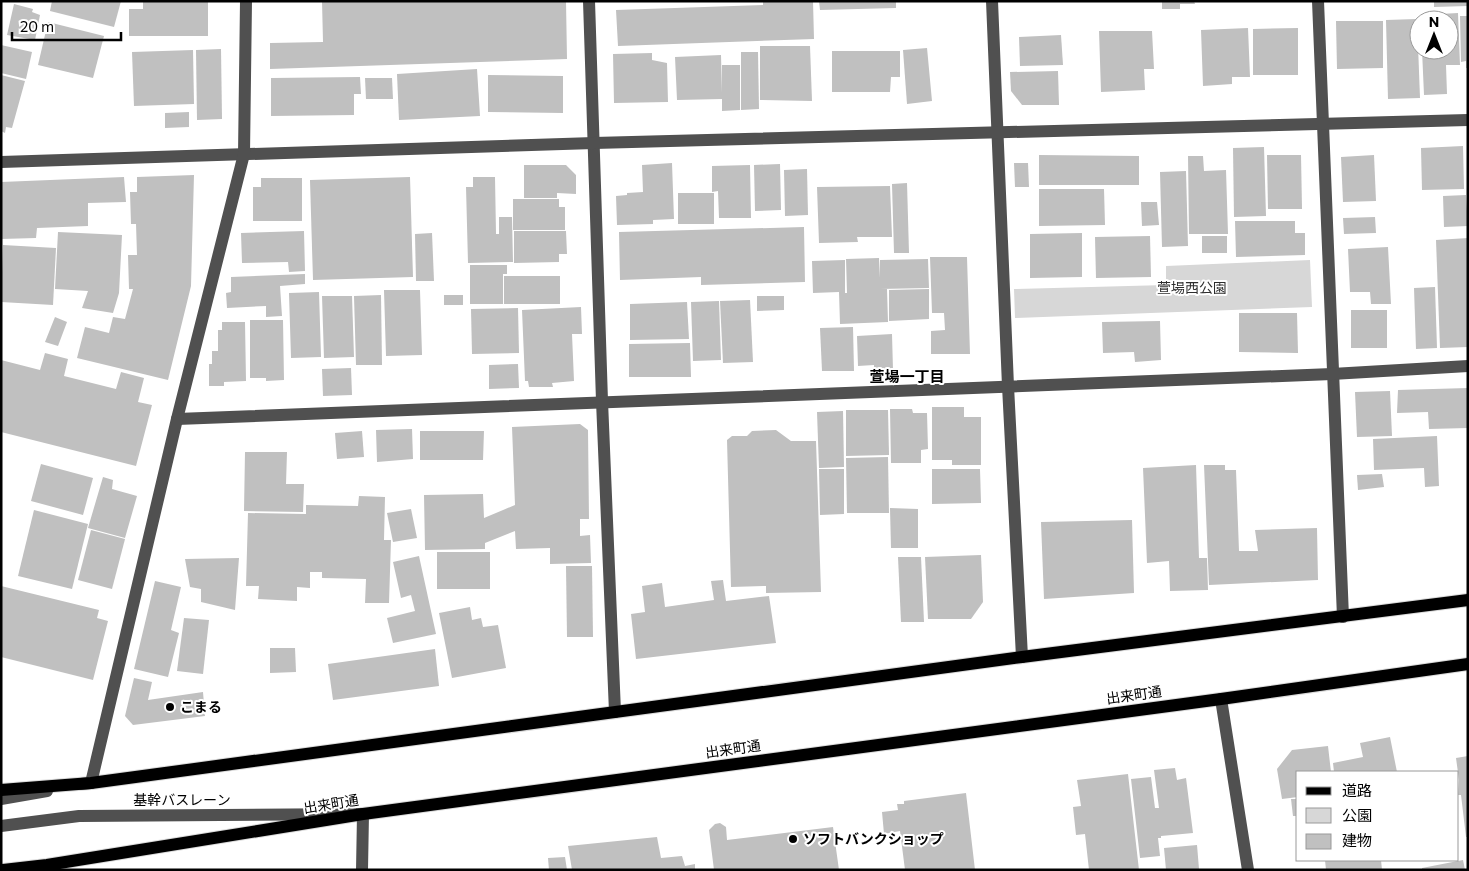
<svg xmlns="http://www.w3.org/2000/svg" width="1469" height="871" viewBox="0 0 1469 871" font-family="Commissioner,'Noto Sans JP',sans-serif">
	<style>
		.green { fill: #d7d7d7 }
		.building { fill: #c0c0c0 }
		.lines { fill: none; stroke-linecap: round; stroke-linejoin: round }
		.major-casing { stroke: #dbdbdb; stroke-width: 14 }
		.minor { stroke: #505050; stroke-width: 12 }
		.major { stroke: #000; stroke-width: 12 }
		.poi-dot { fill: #000; stroke: #fff; stroke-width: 2 }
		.labels { text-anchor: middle; stroke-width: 4; stroke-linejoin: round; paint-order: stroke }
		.park-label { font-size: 14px; fill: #2e2e2e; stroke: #fff }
		.street-label { font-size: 14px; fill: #000; stroke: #fff }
		.poi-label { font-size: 14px; font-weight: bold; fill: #000; stroke: #fff; text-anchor: start }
		.neighbourhood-label { font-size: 15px; font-weight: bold; fill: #000; stroke: #fff }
	</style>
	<rect width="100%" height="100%" fill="#fff"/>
	<polygon class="green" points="1310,260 1312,307 1015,318 1014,289 1166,285 1166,266"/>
	<g class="building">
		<polygon points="52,1 121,1 114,27 50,11"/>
		<polygon points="143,1 208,1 208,36 129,36 129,9 143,9"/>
		<polygon points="322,1 566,1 567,59 270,69 270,43 323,42"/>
		<polygon points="763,1 813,1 814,39 618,46 616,10 763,5"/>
		<polygon points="819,1 896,1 896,8 820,10"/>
		<polygon points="1162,1 1194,1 1195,4 1180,4 1180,9 1162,9"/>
		<polygon points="1434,1 1468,1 1468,6 1434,7"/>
		<polygon points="14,4 33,9 32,12 40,15 35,40 7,35"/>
		<polygon points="1458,13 1460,65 1446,65 1447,94 1424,95 1422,50 1449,50 1449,20 1421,20 1421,15"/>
		<polygon points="1460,16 1468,16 1468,68 1466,68 1466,61 1461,62"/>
		<polygon points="1417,19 1420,98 1388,99 1386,20"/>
		<polygon points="1336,21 1383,21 1383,68 1337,69"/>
		<polygon points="48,22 104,36 93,78 38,65"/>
		<polygon points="1248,28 1250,77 1232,77 1232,84 1203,86 1201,30"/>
		<polygon points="1298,28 1298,75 1253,75 1253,29"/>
		<polygon points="1099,31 1152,31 1154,69 1144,69 1145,90 1101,92"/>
		<polygon points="1061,35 1063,65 1020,66 1019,37"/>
		<polygon points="1,45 32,52 26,79 1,73"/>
		<polygon points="760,46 810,46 812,101 760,100"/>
		<polygon points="927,48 932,101 907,104 903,50"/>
		<polygon points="221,49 222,119 197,120 196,50"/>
		<polygon points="193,50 194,104 134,106 132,52"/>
		<polygon points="832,51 900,51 900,77 891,77 890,92 832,92"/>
		<polygon points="741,52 758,52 759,109 741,110"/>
		<polygon points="652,53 652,60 667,63 668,102 614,103 613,54"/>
		<polygon points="721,55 722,93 722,65 740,65 740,110 722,111 722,99 677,100 675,57"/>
		<polygon points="477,69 480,116 399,120 397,74"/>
		<polygon points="1058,71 1059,105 1022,105 1011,91 1010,72"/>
		<polygon points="1,75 25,81 12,128 6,127 5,133 1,131"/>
		<polygon points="488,75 563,76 563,113 488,112"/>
		<polygon points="360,77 361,94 354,94 354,115 271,116 271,78"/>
		<polygon points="365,78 392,78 393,99 366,99"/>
		<polygon points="189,112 189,127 165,128 165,113"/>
		<polygon points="1463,146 1464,189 1422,190 1421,148"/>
		<polygon points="1264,147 1266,216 1234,217 1233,148"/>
		<polygon points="1039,155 1139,156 1139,185 1039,185"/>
		<polygon points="1267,155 1301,155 1302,209 1268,209"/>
		<polygon points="1374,155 1376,201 1343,202 1341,157"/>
		<polygon points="1188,156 1203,156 1204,171 1226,170 1228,234 1189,234"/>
		<polygon points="672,163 674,219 653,220 653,224 617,225 616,196 627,195 627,193 643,192 642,165"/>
		<polygon points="1014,163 1028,163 1029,187 1015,187"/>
		<polygon points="780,164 781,210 755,211 754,165"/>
		<polygon points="524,165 566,165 576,175 576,194 557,193 557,198 524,198"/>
		<polygon points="750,165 751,218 719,218 718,191 712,192 712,166"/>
		<polygon points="807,169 808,215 785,216 784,170"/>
		<polygon points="1186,171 1188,246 1162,247 1160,172"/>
		<polygon points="194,175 191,286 168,380 77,358 85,327 109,333 113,317 125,319 133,289 129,289 128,255 137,255 136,224 131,224 130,192 137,192 137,177"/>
		<polygon points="124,177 126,202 88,203 88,226 37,228 36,238 1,239 1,182"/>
		<polygon points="410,177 413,277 313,280 310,180"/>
		<polygon points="473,177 495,177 496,234 499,234 499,217 512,217 513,262 468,263 466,187 473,187"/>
		<polygon points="261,178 302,178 302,221 253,221 253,187 261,187"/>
		<polygon points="907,183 909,253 894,253 892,184"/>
		<polygon points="890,186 892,237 857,237 858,242 819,243 817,187"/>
		<polygon points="1039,189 1104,189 1105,225 1039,226"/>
		<rect x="678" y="193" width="36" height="31"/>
		<polygon points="1466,195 1468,226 1444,227 1443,196"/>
		<polygon points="513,199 559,199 559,207 565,207 565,230 513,230"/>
		<polygon points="1141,202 1157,202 1159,225 1142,226"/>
		<polygon points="1375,217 1376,233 1344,234 1343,218"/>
		<polygon points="1235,221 1295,221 1295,233 1305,233 1305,255 1236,257"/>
		<polygon points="804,227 805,282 701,285 701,277 620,280 619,232"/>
		<polygon points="304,231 305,271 289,272 288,262 242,263 241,233"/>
		<polygon points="514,231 566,231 567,254 559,254 559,262 514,263"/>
		<polygon points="58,232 122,235 119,293 113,313 82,308 88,291 55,289"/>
		<polygon points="432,233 434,281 416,281 415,234"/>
		<polygon points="1082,233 1082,277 1030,278 1030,234"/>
		<polygon points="1150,236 1151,277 1096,278 1095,237"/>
		<rect x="1202" y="236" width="25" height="17"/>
		<polygon points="1468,238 1468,347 1440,348 1436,240"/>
		<polygon points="3,245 56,248 53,305 1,302"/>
		<polygon points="1388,247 1391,304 1371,304 1370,292 1350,292 1348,249"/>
		<polygon points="930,257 967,257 970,354 931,354 931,331 945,330 944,313 932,313"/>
		<polygon points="879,258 880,278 880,260 928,259 929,288 880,289 887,289 888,322 840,324 839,292 813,293 812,261 845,260 845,293 847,293 846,259"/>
		<polygon points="470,265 507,265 507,274 503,274 503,304 470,304"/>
		<polygon points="305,274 305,284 280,286 282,316 266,317 266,306 227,308 226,293 231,292 231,277"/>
		<rect x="504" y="276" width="56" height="28"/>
		<polygon points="1435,287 1437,348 1416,349 1414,288"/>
		<polygon points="929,289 929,319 889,321 889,290"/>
		<polygon points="384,290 420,290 422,355 386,356"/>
		<polygon points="319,292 321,357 291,358 289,293"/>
		<polygon points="381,295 382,365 356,365 354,296"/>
		<rect x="444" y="295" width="19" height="10"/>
		<polygon points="322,296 352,296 354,357 324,358"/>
		<polygon points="757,296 784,296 784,310 757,311"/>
		<polygon points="750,300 753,362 723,363 720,301"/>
		<polygon points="719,301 721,360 693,361 691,302"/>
		<polygon points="687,302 689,339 630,340 630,304"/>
		<polygon points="581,307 582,334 572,334 574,381 552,383 553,387 529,387 528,381 525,381 522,310"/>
		<polygon points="518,308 519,353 472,354 471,309"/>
		<rect x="1351" y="310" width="36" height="38"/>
		<polygon points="1239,313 1297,313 1298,353 1239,352"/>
		<polygon points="55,317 67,322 58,346 45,342"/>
		<polygon points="250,320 283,320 284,380 266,381 266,378 250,378"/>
		<polygon points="1160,321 1161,360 1135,362 1134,352 1103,353 1102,322"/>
		<polygon points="222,322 245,322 246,381 224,382 224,386 209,386 209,364 212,364 212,351 218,351 218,330 222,330"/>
		<polygon points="853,327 854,371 822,371 820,328"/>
		<polygon points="892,334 893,370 874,371 874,365 858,366 857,336"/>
		<polygon points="690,343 691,377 629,377 629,344"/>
		<polygon points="45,353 68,359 64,376 116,389 121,372 144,378 138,402 152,405 136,466 1,432 1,360 40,370"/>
		<polygon points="518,364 519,388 489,389 489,365"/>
		<polygon points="351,368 352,395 323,396 322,369"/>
		<polygon points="1468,388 1468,428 1429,429 1428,412 1397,413 1398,390"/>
		<polygon points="1390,391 1392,436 1357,437 1355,392"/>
		<polygon points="932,407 964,407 964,417 981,417 981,465 952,465 952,460 932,460"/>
		<polygon points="890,409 912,409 913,413 927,413 928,449 921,450 921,463 891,463"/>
		<polygon points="846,410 888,410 889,455 846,456"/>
		<polygon points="843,411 844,467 819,468 817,412"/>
		<polygon points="580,424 588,430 589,519 580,519 580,536 590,535 591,563 550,564 550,548 516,549 515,531 485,543 485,549 425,550 424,495 483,494 484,518 515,505 512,427"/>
		<polygon points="412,429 413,459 377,462 376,430"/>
		<polygon points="776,430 791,441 816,441 821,592 766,593 766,586 731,587 727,440 732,436 747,436 752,431"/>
		<polygon points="362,431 364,457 337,459 335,433"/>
		<polygon points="420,431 484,431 483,460 420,460"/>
		<polygon points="1437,436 1439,486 1425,487 1424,468 1374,470 1373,439"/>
		<polygon points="245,452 287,452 286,484 304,484 303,512 244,511"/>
		<polygon points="888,457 889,513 847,513 846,458"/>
		<polygon points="41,464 93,478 83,515 31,501"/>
		<polygon points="1196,465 1199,558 1207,558 1208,590 1170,591 1169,561 1147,563 1143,468"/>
		<polygon points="1204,465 1225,465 1225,470 1236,470 1239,551 1258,551 1255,530 1317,528 1318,580 1209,585"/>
		<polygon points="819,469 844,469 844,514 820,515"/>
		<polygon points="932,469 980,469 981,503 932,504"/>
		<polygon points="1382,474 1384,487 1358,490 1357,475"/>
		<polygon points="103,477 113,480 112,489 137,496 125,538 88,528"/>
		<polygon points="359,496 385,497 384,540 391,540 389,603 365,603 366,579 322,578 322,572 310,572 310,588 297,587 297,601 258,599 259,586 246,586 248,513 306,514 306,505 358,506"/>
		<polygon points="890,508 918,509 918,548 891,548"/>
		<polygon points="411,509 417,538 393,542 387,513"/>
		<polygon points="34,510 88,524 72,589 18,576"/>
		<polygon points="1132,520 1134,593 1044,599 1041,522"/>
		<polygon points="91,530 125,539 112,589 78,580"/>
		<rect x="437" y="552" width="53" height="37"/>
		<polygon points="981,555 983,602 971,619 928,619 925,557"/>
		<polygon points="419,556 436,634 393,643 387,618 415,611 411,595 401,598 393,562"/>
		<polygon points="898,557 921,557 924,622 901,622"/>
		<polygon points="239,558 235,610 201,602 201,589 190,587 185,559"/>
		<polygon points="566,566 592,566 593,637 567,637"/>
		<polygon points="723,580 726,601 769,596 776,643 636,659 631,614 645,612 642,586 662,583 665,607 714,600 711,581"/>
		<polygon points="155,581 181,587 171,630 179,633 168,677 134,669"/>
		<polygon points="1,586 99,610 97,618 108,621 93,680 1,657"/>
		<polygon points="470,607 472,620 481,618 483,627 498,625 506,668 452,678 439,613"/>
		<polygon points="184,618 209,620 203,674 177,671"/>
		<polygon points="270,648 295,648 296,672 270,673"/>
		<polygon points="435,649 439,686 333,700 328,664"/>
		<polygon points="134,678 152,682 148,700 203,692 205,716 133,725 125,716"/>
		<polygon points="1390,737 1397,772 1334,772 1333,763 1363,757 1360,743"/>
		<polygon points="1328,746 1331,772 1298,772 1298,797 1282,799 1277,769 1292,750"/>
		<polygon points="1468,756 1468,837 1466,837 1461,795 1458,795 1459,780 1456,758"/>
		<polygon points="1175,768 1177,780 1186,778 1193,833 1161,836 1161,838 1158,838 1160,856 1140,858 1131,779 1151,777 1155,808 1159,808 1154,770"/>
		<polygon points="1128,774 1139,870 1089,870 1085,834 1076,835 1073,807 1081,806 1077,780"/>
		<polygon points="966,793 975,870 905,870 900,831 884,834 882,812 898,810 897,804 904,804 904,801"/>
		<polygon points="1291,799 1298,799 1298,816 1293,816"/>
		<polygon points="720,823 726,827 727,840 833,827 839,870 714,870 709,830 715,824"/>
		<polygon points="657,837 661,858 682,856 685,866 695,864 695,870 572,870 568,846"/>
		<polygon points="1197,845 1199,869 1166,870 1164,848"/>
		<polygon points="565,857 567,870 549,870 548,858"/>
		<polygon points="1325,860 1381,860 1382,870 1326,870"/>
		<polygon points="1463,860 1465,870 1422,870 1422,868"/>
	</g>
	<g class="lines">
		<defs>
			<g id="major">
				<polyline points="1,790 91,783 1022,657 1468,600"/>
				<polyline points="3,870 47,865 363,814 1221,699 1468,664"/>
			</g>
		</defs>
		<use href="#major" class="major-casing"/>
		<g class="minor">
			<polyline points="589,1 602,401 615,712"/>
			<polyline points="992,1 1008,386 1022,657"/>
			<polyline points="1318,1 1343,617"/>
			<polyline points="1,162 594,143 1468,120"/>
			<polyline points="177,419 1332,374 1468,366"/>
			<polyline points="1221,699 1248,870"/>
			<polyline points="81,784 91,783 177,419 244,154 246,1"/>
			<polyline points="1,799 47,791"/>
			<polyline points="1,826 79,816 363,814 362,870"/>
		</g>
		<use href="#major" class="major"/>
	</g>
	<g class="poi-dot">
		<circle cx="170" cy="707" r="5"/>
		<circle cx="793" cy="839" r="5"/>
	</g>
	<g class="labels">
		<g class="park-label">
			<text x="1192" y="293">萱場西公園</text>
		</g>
		<g class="street-label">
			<text transform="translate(1134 695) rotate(-8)" y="5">出来町通</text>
			<text transform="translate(733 749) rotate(-8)" y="5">出来町通</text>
			<text x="182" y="805">基幹バスレーン</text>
			<text transform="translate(331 804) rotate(-9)" y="5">出来町通</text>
		</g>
		<g class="poi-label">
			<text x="180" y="712">こまる</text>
			<text x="803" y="844">ソフトバンクショップ</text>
		</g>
		<g class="neighbourhood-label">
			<text x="907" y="382">萱場一丁目</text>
		</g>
	</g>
	<rect width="1469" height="871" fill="none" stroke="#000000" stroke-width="5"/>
	<rect x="1296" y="771" width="162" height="90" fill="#ffffff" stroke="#999999"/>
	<rect x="1306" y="787" width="25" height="8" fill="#000000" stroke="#999999"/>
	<text x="1342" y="796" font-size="15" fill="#000000">道路</text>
	<rect x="1306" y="808" width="25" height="15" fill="#d7d7d7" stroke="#999999"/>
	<text x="1342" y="821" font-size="15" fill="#000000">公園</text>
	<rect x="1306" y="834" width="25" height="15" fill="#c0c0c0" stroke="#999999"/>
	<text x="1342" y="846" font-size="15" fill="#000000">建物</text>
	<g transform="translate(1434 35)"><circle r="24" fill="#ffffff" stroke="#999999"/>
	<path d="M0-4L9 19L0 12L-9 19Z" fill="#000000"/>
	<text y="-8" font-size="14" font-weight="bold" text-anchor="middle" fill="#000000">N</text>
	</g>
	<path d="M12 32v8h109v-8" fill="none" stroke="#000000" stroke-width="2.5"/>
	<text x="20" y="32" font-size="15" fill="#000000" stroke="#ffffff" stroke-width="4" paint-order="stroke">20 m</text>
</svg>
